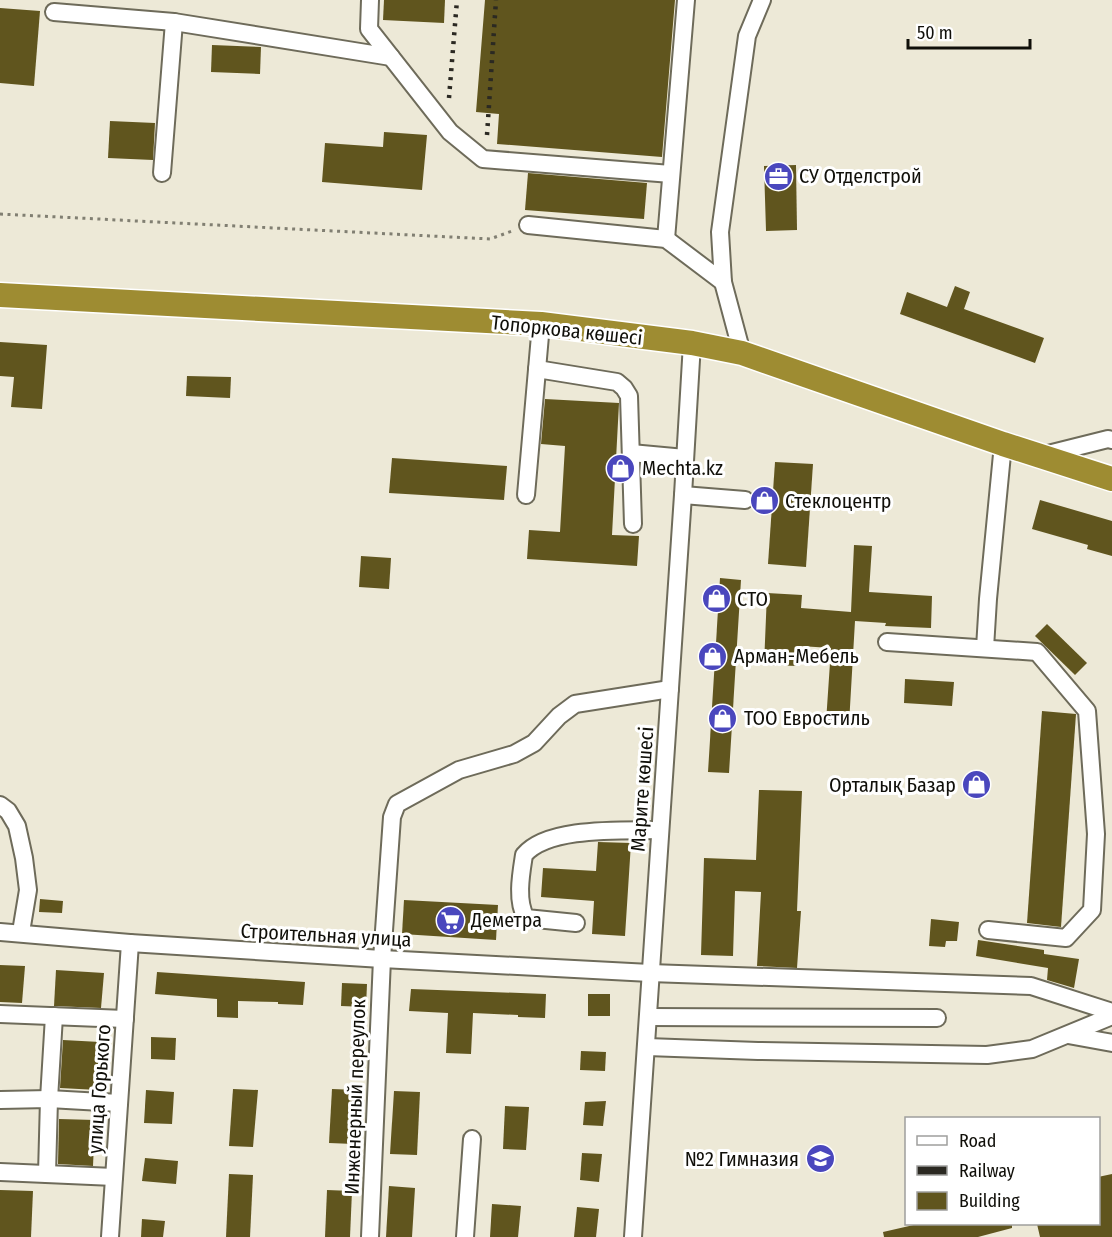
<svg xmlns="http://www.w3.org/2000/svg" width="1112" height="1237" viewBox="0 0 1112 1237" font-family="'Fira Sans Condensed',sans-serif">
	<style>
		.building { fill: #60551e }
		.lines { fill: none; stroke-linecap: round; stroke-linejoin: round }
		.minor-casing { stroke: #6e6b5a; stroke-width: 20 }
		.highway-casing { stroke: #fff; stroke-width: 27 }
		.path { stroke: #817f72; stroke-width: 3; stroke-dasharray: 3 4.5; stroke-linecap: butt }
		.minor { stroke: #fff; stroke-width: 16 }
		.highway { stroke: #9e8c32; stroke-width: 24 }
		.rail { stroke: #2b2922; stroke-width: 4.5; stroke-dasharray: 3 6; stroke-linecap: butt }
		.labels { text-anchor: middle; stroke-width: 6; stroke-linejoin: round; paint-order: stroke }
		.poi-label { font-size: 20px; fill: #100f09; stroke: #fff; text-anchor: start }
		.street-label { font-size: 20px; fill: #100f09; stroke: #fff }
	</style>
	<rect width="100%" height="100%" fill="#ede9d7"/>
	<g class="building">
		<polygon points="384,0 445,0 444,23 383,20"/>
		<polygon points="485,0 675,0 662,157 497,144 499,114 476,112"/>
		<polygon points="0,8 40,11 34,86 0,83"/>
		<polygon points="212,45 261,47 260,74 211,72"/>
		<polygon points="110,121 155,123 153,160 108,158"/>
		<polygon points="384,132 427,135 422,190 322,182 325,143 383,147"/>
		<polygon points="796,165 797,230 766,231 764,166"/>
		<polygon points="528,173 647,183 644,219 525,210"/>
		<polygon points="955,286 970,292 964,309 1044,338 1035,363 900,314 907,292 947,307"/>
		<polygon points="0,342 47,345 42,409 11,407 14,377 0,376"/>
		<polygon points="187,376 231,377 230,398 186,396"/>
		<polygon points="545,399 619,403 612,535 639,536 637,566 527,559 529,530 560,532 565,446 541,444"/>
		<polygon points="392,458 507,466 504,500 389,493"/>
		<polygon points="775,462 813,464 806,567 768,564"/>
		<polygon points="1040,500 1112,521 1112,556 1087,549 1088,545 1032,529"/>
		<polygon points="854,545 872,546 869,592 932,596 931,628 885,626 886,623 855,621 849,724 826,722 831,648 800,646 798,666 764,665 767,593 802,595 801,608 851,612"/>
		<polygon points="361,556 391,558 389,589 359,587"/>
		<polygon points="720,578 741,580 729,773 708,772"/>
		<polygon points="1047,624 1087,663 1075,675 1035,636"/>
		<polygon points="905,679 954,682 952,706 904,703"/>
		<polygon points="1042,711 1076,714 1061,927 1027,923"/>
		<polygon points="759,790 802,791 797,911 801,911 797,968 757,966 761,892 735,891 733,956 701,955 704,858 756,860"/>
		<polygon points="598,842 631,843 625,936 592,934 594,901 541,897 543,868 596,871"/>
		<polygon points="40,899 63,901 62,913 39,912"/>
		<polygon points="404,900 498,905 496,940 402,934"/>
		<polygon points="931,919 959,922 957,941 946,941 945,947 929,946"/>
		<polygon points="978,940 1044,950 1044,954 1079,959 1074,988 1047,980 1048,968 976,956"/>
		<polygon points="0,965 25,966 22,1003 0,1002"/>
		<polygon points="56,970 104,973 101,1008 54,1006"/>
		<polygon points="157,972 305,982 303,1005 278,1004 278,1002 238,1001 238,1018 217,1017 217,999 155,994"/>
		<polygon points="342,983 367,984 366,1007 341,1006"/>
		<polygon points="411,989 546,994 545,1018 518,1017 518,1015 473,1013 471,1054 446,1053 448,1013 409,1011"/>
		<rect x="588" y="994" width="22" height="22"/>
		<polygon points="151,1037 176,1038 175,1060 151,1059"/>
		<polygon points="63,1040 100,1042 98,1090 60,1088"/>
		<polygon points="581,1051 606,1052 605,1071 580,1070"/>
		<polygon points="233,1089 258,1090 253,1147 229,1146"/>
		<polygon points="332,1089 357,1090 354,1144 329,1143"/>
		<polygon points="146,1090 174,1092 172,1124 144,1123"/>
		<polygon points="394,1091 420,1092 417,1155 390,1154"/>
		<polygon points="606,1101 603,1126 583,1125 585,1102"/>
		<polygon points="505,1106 529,1107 526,1150 503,1149"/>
		<polygon points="59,1119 95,1120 93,1166 58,1164"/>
		<polygon points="582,1153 602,1154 599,1182 580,1180"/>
		<polygon points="145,1158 178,1161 176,1184 142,1181"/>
		<polygon points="229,1174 253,1175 250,1237 226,1237"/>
		<polygon points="1112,1174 1112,1237 1040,1237 1037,1224 1098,1224 1098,1177"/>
		<polygon points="389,1186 415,1188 412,1237 386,1237"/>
		<polygon points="0,1190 33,1191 31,1237 0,1237"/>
		<polygon points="327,1190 352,1191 350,1237 325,1237"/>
		<polygon points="492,1204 521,1206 518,1237 490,1237"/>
		<polygon points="577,1207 599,1209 596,1237 574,1237"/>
		<polygon points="142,1219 165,1221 163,1237 141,1237"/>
		<polygon points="918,1224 1012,1224 1012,1228 978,1237 884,1237 883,1232"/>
	</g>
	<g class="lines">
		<defs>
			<g id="minor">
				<polyline points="370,0 369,29 450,132 483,159 671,174"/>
				<polyline points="54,12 174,22 391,57"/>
				<polyline points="162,173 174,22"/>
				<polyline points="528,225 666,239 723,282"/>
				<polyline points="666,239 686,0"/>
				<polyline points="742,353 723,282 720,232 747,36 762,0"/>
				<polyline points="537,369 617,382 624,388 629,396 633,524"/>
				<polyline points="631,453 685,458"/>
				<polyline points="1040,456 1108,439 1112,440"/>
				<polyline points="526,495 541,324"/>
				<polyline points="683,495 745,500"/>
				<polyline points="887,642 1037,652 1087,711 1096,834 1092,910 1066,938 988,930"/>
				<polyline points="985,648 988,599 1003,444"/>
				<polyline points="0,805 8,811 17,826 24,858 28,890 21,932"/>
				<path d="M576,923L526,918C516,901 521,874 524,855C548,826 624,831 660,830"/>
				<polyline points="0,932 130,943 382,959 650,973 1031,986 1112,1012"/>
				<polyline points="0,1014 125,1019"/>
				<polyline points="649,1017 937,1018"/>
				<polyline points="1068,1035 1112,1043"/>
				<polyline points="647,1047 758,1051 987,1055 1032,1049 1112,1016"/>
				<polyline points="0,1100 49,1099 119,1103"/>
				<polyline points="0,1172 114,1177"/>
				<polyline points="47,1174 49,1099 54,1016"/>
				<polyline points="110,1237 130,943"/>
				<polyline points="370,1237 382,959 392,817 397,804 459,770 514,754 534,743 559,716 575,704 670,689"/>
				<polyline points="465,1237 472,1139"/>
				<polyline points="633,1237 683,495 692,343"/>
			</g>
			<polyline id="highway" points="0,295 541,324 692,343 742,353 1003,444 1112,479"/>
		</defs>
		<use href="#minor" class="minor-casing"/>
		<use href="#highway" class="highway-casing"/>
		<polyline class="path" points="0,214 490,239 515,230"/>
		<use href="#minor" class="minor"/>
		<use href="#highway" class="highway"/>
		<g class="rail">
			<polyline points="449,98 457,0"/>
			<polyline points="487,135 496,0"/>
		</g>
	</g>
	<defs>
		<symbol id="office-disc" viewBox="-11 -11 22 22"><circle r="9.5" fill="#4a47bd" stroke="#fff"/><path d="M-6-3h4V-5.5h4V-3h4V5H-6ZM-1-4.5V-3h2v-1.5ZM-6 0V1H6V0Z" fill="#fff"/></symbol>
		<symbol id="shop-disc" viewBox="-11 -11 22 22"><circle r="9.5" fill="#4a47bd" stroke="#fff"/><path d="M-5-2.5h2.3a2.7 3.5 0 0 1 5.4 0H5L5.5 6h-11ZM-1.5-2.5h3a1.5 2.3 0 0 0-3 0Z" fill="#fff"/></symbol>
		<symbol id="supermarket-disc" viewBox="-11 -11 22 22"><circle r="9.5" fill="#4a47bd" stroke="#fff"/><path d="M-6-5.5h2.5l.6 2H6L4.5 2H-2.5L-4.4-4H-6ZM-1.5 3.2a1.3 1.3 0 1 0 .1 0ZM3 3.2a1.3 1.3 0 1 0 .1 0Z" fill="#fff"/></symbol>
		<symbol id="school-disc" viewBox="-11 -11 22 22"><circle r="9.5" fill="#4a47bd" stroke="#fff"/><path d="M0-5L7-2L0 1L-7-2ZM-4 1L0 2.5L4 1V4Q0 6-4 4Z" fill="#fff"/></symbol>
	</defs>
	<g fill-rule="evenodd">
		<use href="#office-disc" x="762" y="160" width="33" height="33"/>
		<use href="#shop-disc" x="604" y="452" width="33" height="33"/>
		<use href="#shop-disc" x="748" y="484" width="33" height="33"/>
		<use href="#shop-disc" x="700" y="582" width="33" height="33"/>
		<use href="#shop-disc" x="696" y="640" width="33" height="33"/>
		<use href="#shop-disc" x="706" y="702" width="33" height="33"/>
		<use href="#shop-disc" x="960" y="768" width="33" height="33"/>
		<use href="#supermarket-disc" x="434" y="904" width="33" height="33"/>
		<use href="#school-disc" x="804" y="1142" width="33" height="33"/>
	</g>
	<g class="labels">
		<g class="poi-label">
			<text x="799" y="183">СУ Отделстрой</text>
			<text x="642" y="475">Mechta.kz</text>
			<text x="785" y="508">Стеклоцентр</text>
			<text x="737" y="606">СТО</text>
			<text x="734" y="663">Арман-Мебель</text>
			<text x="744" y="725">ТОО Евростиль</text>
			<text x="956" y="792" text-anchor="end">Орталық Базар</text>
			<text x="471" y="927">Деметра</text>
			<text x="799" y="1166" text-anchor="end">№2 Гимназия</text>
		</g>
		<g class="street-label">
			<text transform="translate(567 330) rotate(6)" y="7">Топоркова көшесі</text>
			<text transform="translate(642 789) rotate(-86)" y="7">Марите көшесі</text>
			<text transform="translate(326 935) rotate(3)" y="7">Строительная улица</text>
			<text transform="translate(99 1089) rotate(-86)" y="7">улица Горького</text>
			<text transform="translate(355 1097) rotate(-88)" y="7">Инженерный переулок</text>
		</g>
	</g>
	<rect x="905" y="1117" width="195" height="108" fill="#ffffff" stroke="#9f9f9d" stroke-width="1.5"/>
	<rect x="917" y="1136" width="30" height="9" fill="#ffffff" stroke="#9f9f9d" stroke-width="1.5"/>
	<text x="959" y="1147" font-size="18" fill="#100f09">Road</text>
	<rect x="917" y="1166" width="30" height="9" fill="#2b2922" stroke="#9f9f9d" stroke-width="1.5"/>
	<text x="959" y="1177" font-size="18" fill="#100f09">Railway</text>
	<rect x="917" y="1192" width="30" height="18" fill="#60551e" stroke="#9f9f9d" stroke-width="1.5"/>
	<text x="959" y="1207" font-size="18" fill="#100f09">Building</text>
	<path d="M908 39v9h122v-9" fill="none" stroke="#100f09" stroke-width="3"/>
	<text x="917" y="39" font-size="18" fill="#100f09" stroke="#ffffff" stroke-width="4.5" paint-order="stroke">50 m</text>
</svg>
